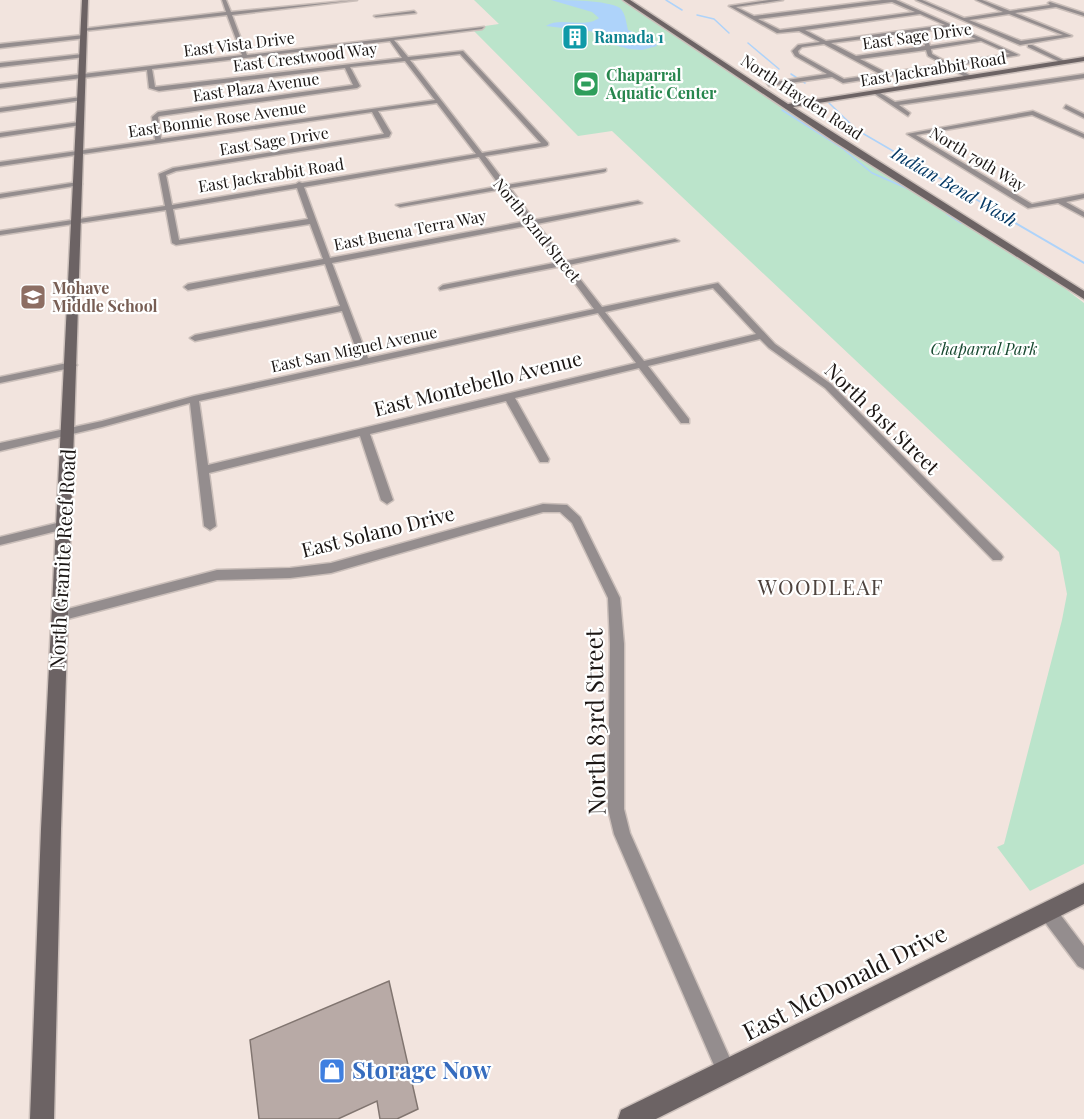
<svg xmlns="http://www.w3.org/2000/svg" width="1084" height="1119" viewBox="0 0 1084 1119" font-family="'Playfair Display',serif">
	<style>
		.green { fill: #bbe4cb }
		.water { fill: #aed3fa }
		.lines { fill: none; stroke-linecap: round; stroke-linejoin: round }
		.stream-far1 { stroke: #aed3fa; stroke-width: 1.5 }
		.stream { stroke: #aed3fa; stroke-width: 2 }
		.building { fill: #b8aaa6; stroke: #817570; stroke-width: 1.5 }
		.street-casing { stroke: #cbbfba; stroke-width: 3 }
		.secondary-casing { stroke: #cbbfba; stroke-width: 3 }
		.street { fill: #948d8e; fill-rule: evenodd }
		.secondary { fill: #6c6364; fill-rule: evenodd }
		.labels { text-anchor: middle; stroke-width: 4.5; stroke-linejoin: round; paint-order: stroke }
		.far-street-label { font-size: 16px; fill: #1b1614; stroke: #fff }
		.far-culture-label { font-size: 16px; font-weight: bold; fill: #0d838f; stroke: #fff; text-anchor: start }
		.far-leisure-label { font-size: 16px; font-weight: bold; fill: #27864d; stroke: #fff; text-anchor: start }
		.far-education-label { font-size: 16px; font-weight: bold; fill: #785e54; stroke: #fff; text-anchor: start }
		.far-park-label { font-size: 16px; font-style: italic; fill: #15472e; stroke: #fff }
		.far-water-label { font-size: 18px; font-style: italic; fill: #053965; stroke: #fff }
		.street-label { font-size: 20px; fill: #1b1614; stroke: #fff }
		.neighbourhood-label { font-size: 21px; letter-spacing: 1.5px; fill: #4d423d; stroke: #fff }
		.near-street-label { font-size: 24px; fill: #1b1614; stroke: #fff }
		.near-shop-label { font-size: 24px; font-weight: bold; fill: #366cbe; stroke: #fff; text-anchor: start }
	</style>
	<rect width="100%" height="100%" fill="#f2e4de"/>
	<polygon class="green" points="474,0 623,0 848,151 902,181 1054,280 1084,303 1084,864 1030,891 997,847 1004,844 1062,620 1067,594 1059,552 612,131 578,136 471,28 499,24"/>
	<path class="water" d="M551,0C569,0 606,0 620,8C626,14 626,23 628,30L655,42L657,46L642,50L629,49L611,44L596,32L546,26C560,16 585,29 599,18L592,12Z"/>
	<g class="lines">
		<g class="stream-far1">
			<polyline points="666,0 682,10"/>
			<polyline points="697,15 714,19 729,33"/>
			<polyline points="748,43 779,69"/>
			<polyline points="791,74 805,83"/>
			<polyline points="829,103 857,130 1003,215"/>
			<polyline points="782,110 842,148 872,173 913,191"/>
			<polyline points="918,194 950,215"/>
		</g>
		<g class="stream">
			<polyline points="947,214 961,223"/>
			<polyline points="1000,214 1084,263"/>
		</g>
	</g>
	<polygon class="building" points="389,981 418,1109 397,1119 380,1119 377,1101 338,1119 259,1119 250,1040"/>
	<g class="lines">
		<defs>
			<g id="street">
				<path d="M222,0H226L231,12L357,0L232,15L247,55L484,27L482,29L394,40L408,57L463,51L548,143V145L546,146L485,156L507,185L606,169V171L604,172L510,188L534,220L638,201L642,203L537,224L566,261L675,239L679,241L569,265L602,307L718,283L775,344L831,384L1001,554L1003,557L1001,560H993L825,388L769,348L760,339L648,366L689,419V423H681L639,368L515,398L549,459L548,462H540L506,401L370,434L393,500L387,504L381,500L360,436L209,473L216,526L210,530L204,526L190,403L102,427L0,451V443L102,421L194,396L360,360L342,311L195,341L190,338L195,335L340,306L325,264L188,290L184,287L188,284L323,259L310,224L176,245L172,243L166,210L0,235V231L165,206L159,174L173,168L384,134L372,112L0,166V162L155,140L152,117L158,112L353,85L345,68L159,91L149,88L147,70L0,88V84L242,55L227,15L84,31L81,29L226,12ZM390,41L402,58L155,87L152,69ZM460,54L541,143L482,153L410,60ZM405,61L435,100L161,139L158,117L160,116L357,88L360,86L350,67ZM437,103L476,154L302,183L299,182L296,184L172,205L166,175L176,171L389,137L391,133L378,111ZM479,157L500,186L396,205L400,207L503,189L527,221L330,258L304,187ZM297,188L308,219L179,240L173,209ZM530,225L559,262L443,285L439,288L440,290L562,266L594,309L368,358L332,263ZM713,288L756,334L644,361L605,312ZM598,313L636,363L208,465L199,401Z"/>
				<path d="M769,0H783L736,7L754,16L882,0H896L1019,55L954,66L971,76L969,79L947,67L843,83L832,77L769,86L767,83L827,74L795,56L792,51L798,45L820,42L799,31L777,33L729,6ZM892,2L915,12L780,30L758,19ZM920,14L945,25L826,41L805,30ZM950,28L976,39L930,46L928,40L915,32ZM910,33L924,42L925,46L856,56L831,43ZM981,41L1010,54L949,63L932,54L931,49ZM824,44L880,74L844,79L799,54L798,51L802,47ZM926,50L928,56L943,64L887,73L860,59Z"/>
				<path d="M916,0H922L964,18L1003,12L976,0H982L1010,11L1050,5L1048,3L1050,2L1084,13V16L1056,7L1015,13L1072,36L1020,45ZM1009,14L1063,35L1021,41L969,20Z"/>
				<polygon points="414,11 416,13 376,17 374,16"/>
				<polygon points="84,35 86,38 0,48 0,44"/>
				<polygon points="1028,45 1032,45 1067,62 1062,63 1028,47"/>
				<polygon points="83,54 85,57 0,67 0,63"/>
				<polygon points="1084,74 1084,78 899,105 910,113 908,116 872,92 877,91 895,102"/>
				<polygon points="81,97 83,100 0,112 0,108"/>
				<polygon points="1066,105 1084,114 1084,118 1064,108"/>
				<polygon points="1033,111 1084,134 1084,138 1032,115 916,135 1032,204 1084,194 1084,198 1066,202 1084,212 1084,217 1058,203 1028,208 907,134"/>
				<polygon points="79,122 82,124 81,125 0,137 0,133"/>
				<polygon points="78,182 82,184 80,185 0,198 0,194"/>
				<polygon points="72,362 77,365 75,367 0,383 0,377"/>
				<polygon points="543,504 567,505 580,517 620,598 624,644 624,809 630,833 736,1072 734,1079 727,1081 720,1079 614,834 608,809 610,644 608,598 572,523 560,512 543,512 331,573 290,578 217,580 60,621 55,620 54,616 55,612 60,611 217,570 290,568 331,563"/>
				<polygon points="65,521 71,525 69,528 0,545 0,537"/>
				<polygon points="1047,903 1053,905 1084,946 1084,969 1078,966 1041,917 1039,911 1041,905"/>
			</g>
			<g id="secondary">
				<polygon points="82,0 88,0 61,829 54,1119 30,1119 41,829"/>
				<polygon points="623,0 630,0 788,104 1084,57 1084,61 793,107 1084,291 1084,299 835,142"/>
				<polygon points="1084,883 1084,904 656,1119 618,1119 621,1110"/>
			</g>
		</defs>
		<use href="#street" class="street-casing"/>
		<use href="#secondary" class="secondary-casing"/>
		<use href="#street" class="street"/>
		<use href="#secondary" class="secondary"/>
	</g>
	<defs>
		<symbol id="building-square" viewBox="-11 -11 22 22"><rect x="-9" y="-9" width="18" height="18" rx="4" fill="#0f9aa8" stroke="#fff"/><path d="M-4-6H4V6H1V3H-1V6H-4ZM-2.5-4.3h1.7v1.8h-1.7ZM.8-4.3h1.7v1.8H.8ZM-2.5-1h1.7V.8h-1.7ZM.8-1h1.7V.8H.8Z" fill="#fff"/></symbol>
		<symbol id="stadium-square" viewBox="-11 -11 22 22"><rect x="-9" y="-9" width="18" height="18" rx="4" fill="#2e9e5b" stroke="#fff"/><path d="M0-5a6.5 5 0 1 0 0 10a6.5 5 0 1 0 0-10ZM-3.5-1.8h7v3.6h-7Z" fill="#fff"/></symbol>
		<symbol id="school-square" viewBox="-11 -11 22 22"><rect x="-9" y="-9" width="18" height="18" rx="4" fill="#8d6e63" stroke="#fff"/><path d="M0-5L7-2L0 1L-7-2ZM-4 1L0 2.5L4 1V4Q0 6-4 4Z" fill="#fff"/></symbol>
		<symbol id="shop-square" viewBox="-11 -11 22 22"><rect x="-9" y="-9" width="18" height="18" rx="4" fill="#3f7fe0" stroke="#fff"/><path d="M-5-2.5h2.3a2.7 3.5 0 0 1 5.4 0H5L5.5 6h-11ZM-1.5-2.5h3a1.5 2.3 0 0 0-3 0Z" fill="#fff"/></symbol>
	</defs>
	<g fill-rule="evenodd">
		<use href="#building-square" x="560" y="22" width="30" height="30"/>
		<use href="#stadium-square" x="571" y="69" width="30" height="30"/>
		<use href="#school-square" x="18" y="282" width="30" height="30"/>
		<use href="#shop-square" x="317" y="1056" width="30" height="30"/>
	</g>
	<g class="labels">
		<g class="far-street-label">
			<text transform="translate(917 36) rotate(-8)" y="6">East Sage Drive</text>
			<text transform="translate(239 44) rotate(-7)" y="6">East Vista Drive</text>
			<text transform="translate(305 57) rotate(-7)" y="6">East Crestwood Way</text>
			<text transform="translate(933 69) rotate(-9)" y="6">East Jackrabbit Road</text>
			<text transform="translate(256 87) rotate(-8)" y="6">East Plaza Avenue</text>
			<text transform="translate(802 97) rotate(33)" y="6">North Hayden Road</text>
			<text transform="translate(217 119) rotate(-8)" y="6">East Bonnie Rose Avenue</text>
			<text transform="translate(274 141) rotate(-9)" y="6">East Sage Drive</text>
			<text transform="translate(978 159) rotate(31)" y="6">North 79th Way</text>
			<text transform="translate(271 175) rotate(-9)" y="6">East Jackrabbit Road</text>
			<text transform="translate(410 230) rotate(-11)" y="6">East Buena Terra Way</text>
			<text transform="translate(537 230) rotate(51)" y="6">North 82nd Street</text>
			<text transform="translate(354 349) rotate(-12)" y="6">East San Miguel Avenue</text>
		</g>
		<g class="far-culture-label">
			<text x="594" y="43">Ramada 1</text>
		</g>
		<g class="far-leisure-label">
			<text x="606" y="81">Chaparral<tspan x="606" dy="18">Aquatic Center</tspan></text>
		</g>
		<g class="far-education-label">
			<text x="52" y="294">Mohave<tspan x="52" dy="18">Middle School</tspan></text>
		</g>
		<g class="far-park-label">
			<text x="984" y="355">Chaparral Park</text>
		</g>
		<g class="far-water-label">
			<text transform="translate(954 187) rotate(30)" y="6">Indian Bend Wash</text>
		</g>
		<g class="street-label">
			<text transform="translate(478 384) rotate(-14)" y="7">East Montebello Avenue</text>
			<text transform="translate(882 419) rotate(44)" y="7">North 81st Street</text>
			<text transform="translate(378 532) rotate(-14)" y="7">East Solano Drive</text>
			<text transform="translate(63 559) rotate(-87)" y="7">North Granite Reef Road</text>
		</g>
		<g class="neighbourhood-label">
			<text x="821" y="595">WOODLEAF</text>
		</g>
		<g class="near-street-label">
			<text transform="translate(596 722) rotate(-91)" y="8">North 83rd Street</text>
			<text transform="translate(845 983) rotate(-27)" y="8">East McDonald Drive</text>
		</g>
		<g class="near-shop-label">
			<text x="352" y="1079">Storage Now</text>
		</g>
	</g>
</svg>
